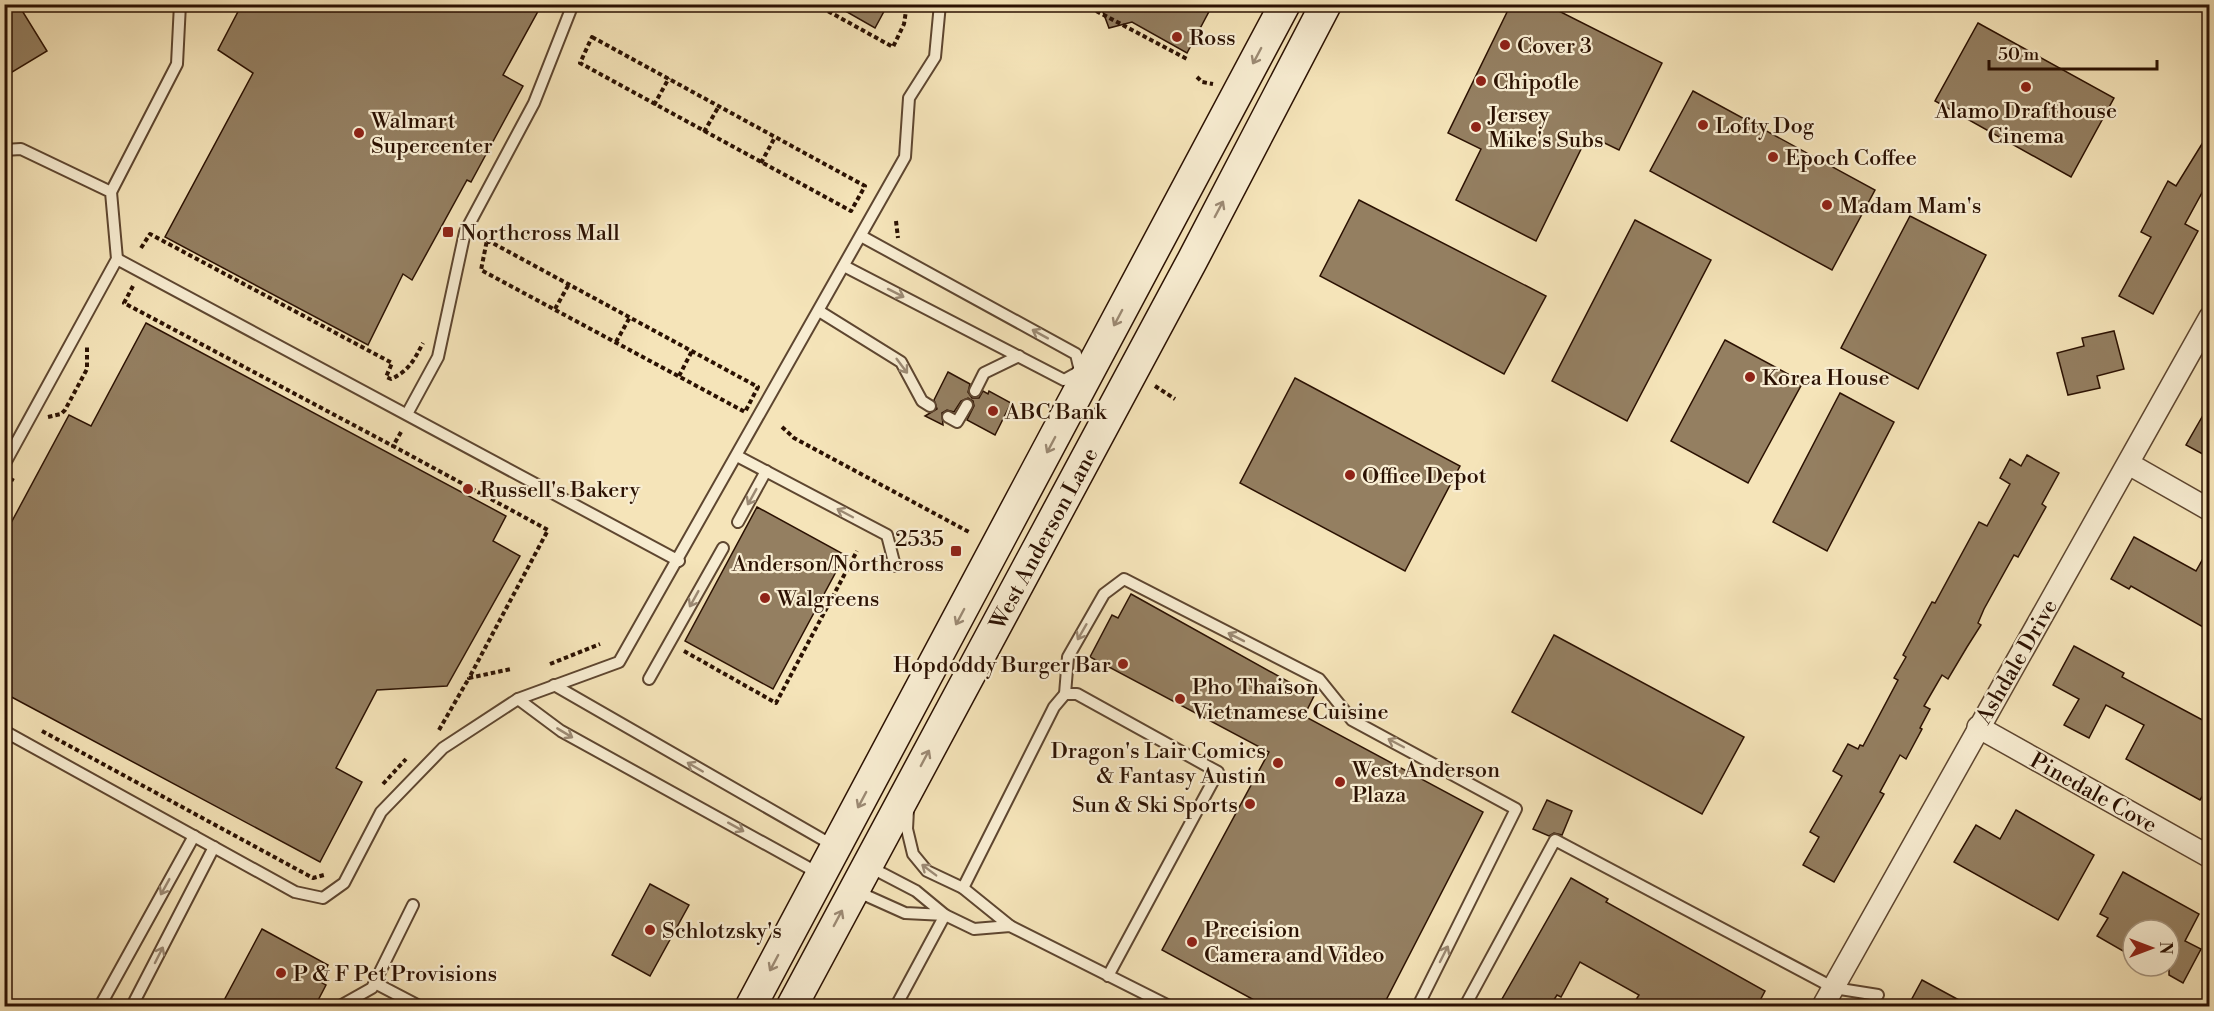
<svg xmlns="http://www.w3.org/2000/svg" width="2214" height="1011" viewBox="0 0 2214 1011" font-family="'Libre Bodoni',serif">
	<style>
		.building { fill: #947f61; stroke: #2b1102; stroke-width: 1.5 }
		.lines { fill: none; stroke-linecap: round; stroke-linejoin: round }
		.lane-casing { stroke: #5e4630; stroke-width: 14 }
		.street-casing { stroke: #5e4630; stroke-width: 24 }
		.secondary-casing { stroke: #2b1102; stroke-width: 33 }
		.path { stroke: #2b1102; stroke-width: 4; stroke-dasharray: 4.5 3; stroke-linecap: butt }
		.lane { stroke: #f8edd2; stroke-width: 10 }
		.street { stroke: #f8edd2; stroke-width: 21 }
		.secondary { stroke: #f8edd2; stroke-width: 30 }
		.oneway { stroke: #9c8a74 }
		.poi-dot { fill: #8f2418; stroke: #f8edd2; stroke-width: 2 }
		.labels { text-anchor: middle; stroke-width: 4.5; stroke-linejoin: round; paint-order: stroke }
		.poi-label { font-size: 22px; fill: #2b1102; stroke: #f8edd2; text-anchor: start }
		.street-label { font-size: 22px; fill: #2b1102; stroke: #f8edd2 }
	</style>
	<rect width="100%" height="100%" fill="#f5e4b9"/>
	<filter id="stains"><feTurbulence type="fractalNoise" baseFrequency=".00333" numOctaves="4"/><feColorMatrix values="0 0 0 0 .2 0 0 0 0 .09 0 0 0 0 .02 0 0 0 .5 -.17"/></filter>
	<radialGradient id="worn" r=".72"><stop offset=".6" stop-color="#630" stop-opacity="0"/><stop offset="1" stop-color="#630" stop-opacity=".3"/></radialGradient>
	<g class="building">
		<polygon points="4,4 18,4 47,51 4,77"/>
		<polygon points="242,4 542,4 503,75 523,86 471,182 467,180 412,280 403,274 368,345 165,237 253,73 218,50"/>
		<polygon points="833,4 888,4 875,28"/>
		<polygon points="1100,4 1213,4 1187,53 1132,22 1109,28"/>
		<polygon points="1511,4 1545,4 1662,63 1619,150 1588,135 1536,241 1456,200 1481,149 1448,133"/>
		<polygon points="1978,23 2114,98 2071,177 1935,101"/>
		<polygon points="1693,91 1875,190 1832,270 1650,171"/>
		<polygon points="2210,131 2210,194 2203,191 2185,224 2198,231 2153,314 2119,296 2151,237 2141,232 2168,181 2176,186"/>
		<polygon points="1359,200 1546,296 1504,374 1320,276"/>
		<polygon points="1910,216 1986,255 1918,389 1841,348"/>
		<polygon points="1635,220 1711,260 1627,421 1552,381"/>
		<polygon points="146,323 506,516 493,541 520,556 447,686 377,690 336,768 362,782 320,862 4,693 4,536 69,415 91,426"/>
		<polygon points="2114,331 2124,369 2097,376 2100,388 2068,395 2057,353 2084,346 2082,338"/>
		<polygon points="1725,340 1803,382 1748,483 1671,441"/>
		<polygon points="948,372 970,384 968,392 972,398 979,398 983,391 988,394 989,391 1011,403 995,435 967,420 974,406 973,401 968,398 961,401 954,412 947,410 942,413 943,425 925,416 937,409 934,400"/>
		<polygon points="1295,378 1460,466 1405,571 1240,483"/>
		<polygon points="1840,393 1894,422 1827,551 1773,522"/>
		<polygon points="2210,403 2210,458 2186,445"/>
		<polygon points="2027,455 2059,473 2042,504 2046,507 2018,557 2014,555 1984,609 1978,623 1981,625 1967,647 1948,679 1942,675 1924,706 1930,709 1920,728 1922,729 1906,759 1900,755 1880,792 1884,794 1834,882 1803,865 1819,837 1810,832 1842,776 1833,771 1848,744 1858,749 1860,745 1863,746 1898,680 1894,678 1906,657 1903,655 1932,602 1935,603 1979,522 1987,526 2010,484 2000,478 2010,459 2021,466"/>
		<polygon points="757,507 845,555 773,689 685,641"/>
		<polygon points="2134,537 2196,571 2210,546 2210,631 2131,586 2129,589 2111,579"/>
		<polygon points="1131,594 1314,696 1304,716 1483,812 1383,1006 1265,1006 1162,950 1269,752 1090,657 1112,615 1118,618"/>
		<polygon points="1554,635 1744,737 1702,814 1512,712"/>
		<polygon points="2074,646 2124,673 2122,677 2210,724 2210,784 2200,800 2126,759 2144,725 2106,705 2089,738 2064,725 2079,699 2053,685"/>
		<polygon points="1547,800 1572,811 1562,835 1554,833 1549,836 1533,829"/>
		<polygon points="2016,810 2094,855 2058,920 1954,862 1976,825 2000,839"/>
		<polygon points="2123,872 2199,914 2185,941 2201,949 2183,983 2169,975 2169,930 2133,930 2123,951 2097,936 2108,918 2100,914"/>
		<polygon points="1571,878 1608,899 1606,902 1765,991 1757,1006 1632,1006 1639,995 1580,962 1561,997 1557,995 1550,1006 1498,1006"/>
		<polygon points="650,884 689,905 650,976 612,955"/>
		<polygon points="262,929 328,965 319,981 326,985 315,1006 221,1006"/>
		<polygon points="1922,980 1970,1006 1908,1006"/>
	</g>
	<g class="lines">
		<defs>
			<g id="lane">
				<polyline points="4,150 21,149 111,192 117,259 4,465"/>
				<polyline points="111,192 177,64 180,4"/>
				<polyline points="861,236 1076,354 1080,371"/>
				<polyline points="117,259 679,561"/>
				<polyline points="844,266 1064,380 1080,371"/>
				<polyline points="819,311 901,362 922,401 930,406"/>
				<polyline points="975,391 984,373 1019,356"/>
				<polyline points="407,414 438,357 465,232 534,103 573,4"/>
				<polyline points="948,417 957,422 967,405"/>
				<polyline points="737,456 887,535 895,566"/>
				<polyline points="738,522 766,471"/>
				<polyline points="649,679 723,548"/>
				<polyline points="554,685 834,846"/>
				<polyline points="1065,694 1068,657 1104,594 1124,579 1319,679 1352,720 1516,809 1418,1006"/>
				<polyline points="518,699 561,731 818,873"/>
				<polyline points="4,731 295,892 323,898 344,883 381,812 443,748 518,699 619,662 905,157 909,98 935,57 940,4"/>
				<polyline points="908,810 907,829 913,854 927,871 963,888 1010,926"/>
				<polyline points="963,888 1054,707 1065,694 1077,694 1218,772 1108,976"/>
				<polyline points="856,891 905,913 945,915 916,891 870,867"/>
				<polyline points="375,983 419,1006"/>
				<polyline points="100,1006 194,836"/>
				<polyline points="132,1006 214,847"/>
				<polyline points="340,1006 372,988 413,905"/>
				<polyline points="896,1006 945,915 974,929 1010,926 1169,1006"/>
				<polyline points="1465,1006 1555,840 1834,988 1878,995"/>
			</g>
			<g id="street">
				<polyline points="2129,464 2210,510"/>
				<polyline points="1978,727 2210,857"/>
				<polyline points="1823,1006 2210,317"/>
			</g>
			<g id="secondary">
				<polyline points="751,1006 1285,4"/>
				<path id="s1" d="M792,1006L1192,261L1326,4"/>
			</g>
		</defs>
		<use href="#lane" class="lane-casing"/>
		<use href="#street" class="street-casing"/>
		<use href="#secondary" class="secondary-casing"/>
		<g class="path">
			<polyline points="815,4 893,47 904,24 907,4"/>
			<polyline points="1083,4 1187,59"/>
			<polygon points="592,37 865,186 851,211 580,63"/>
			<polyline points="1197,77 1202,82 1213,84"/>
			<polyline points="654,105 669,78"/>
			<polyline points="704,132 719,106"/>
			<polyline points="761,163 775,137"/>
			<polyline points="896,221 898,238"/>
			<polygon points="487,240 758,387 745,412 481,270"/>
			<path d="M141,248L150,234L392,363L386,377L391,379C409,371 414,360 423,343"/>
			<polyline points="133,286 124,303 393,446"/>
			<polyline points="555,309 569,284"/>
			<polyline points="616,342 630,317"/>
			<polyline points="679,376 692,351"/>
			<polyline points="1155,386 1175,399"/>
			<polyline points="48,417 61,414 65,410 87,369 87,347"/>
			<polyline points="782,427 794,438 969,532"/>
			<polyline points="401,432 393,446 548,530 469,678 511,669"/>
			<polyline points="4,494 13,478"/>
			<polyline points="684,651 776,703 857,551"/>
			<polyline points="550,664 600,644"/>
			<polyline points="439,730 469,678"/>
			<polyline points="42,731 313,878 324,875"/>
			<polyline points="383,784 406,759"/>
		</g>
		<use href="#lane" class="lane"/>
		<use href="#street" class="street"/>
		<use href="#secondary" class="secondary"/>
	</g>
	<defs><path id="oneway-shaft" d="M-6 0H5M1.5-3L5.5 0L1.5 3" fill="none" stroke-width="1.6" stroke-linecap="round" stroke-linejoin="round" transform="scale(1.5)"/></defs>
	<g class="oneway">
		<use href="#oneway-shaft" transform="translate(1257 56) rotate(118)"/>
		<use href="#oneway-shaft" transform="translate(1219 209) rotate(-62)"/>
		<use href="#oneway-shaft" transform="translate(896 293) rotate(27)"/>
		<use href="#oneway-shaft" transform="translate(1118 318) rotate(118)"/>
		<use href="#oneway-shaft" transform="translate(1040 334) rotate(-151)"/>
		<use href="#oneway-shaft" transform="translate(902 366) rotate(53)"/>
		<use href="#oneway-shaft" transform="translate(1051 445) rotate(118)"/>
		<use href="#oneway-shaft" transform="translate(752 497) rotate(119)"/>
		<use href="#oneway-shaft" transform="translate(845 513) rotate(-152)"/>
		<use href="#oneway-shaft" transform="translate(694 599) rotate(119)"/>
		<use href="#oneway-shaft" transform="translate(960 617) rotate(118)"/>
		<use href="#oneway-shaft" transform="translate(1082 632) rotate(120)"/>
		<use href="#oneway-shaft" transform="translate(1236 637) rotate(-153)"/>
		<use href="#oneway-shaft" transform="translate(565 733) rotate(31)"/>
		<use href="#oneway-shaft" transform="translate(1396 743) rotate(-152)"/>
		<use href="#oneway-shaft" transform="translate(925 758) rotate(-62)"/>
		<use href="#oneway-shaft" transform="translate(695 767) rotate(-150)"/>
		<use href="#oneway-shaft" transform="translate(862 800) rotate(118)"/>
		<use href="#oneway-shaft" transform="translate(736 827) rotate(29)"/>
		<use href="#oneway-shaft" transform="translate(929 870) rotate(-143)"/>
		<use href="#oneway-shaft" transform="translate(165 887) rotate(119)"/>
		<use href="#oneway-shaft" transform="translate(838 918) rotate(-62)"/>
		<use href="#oneway-shaft" transform="translate(1444 954) rotate(-63)"/>
		<use href="#oneway-shaft" transform="translate(159 955) rotate(-63)"/>
		<use href="#oneway-shaft" transform="translate(774 963) rotate(118)"/>
	</g>
	<g class="poi-dot">
		<circle cx="1177" cy="37" r="6"/>
		<circle cx="1505" cy="45" r="6"/>
		<circle cx="1481" cy="81" r="6"/>
		<circle cx="2026" cy="87" r="6"/>
		<circle cx="1703" cy="125" r="6"/>
		<circle cx="1476" cy="127" r="6"/>
		<circle cx="359" cy="133" r="6"/>
		<circle cx="1773" cy="157" r="6"/>
		<circle cx="1827" cy="205" r="6"/>
		<rect x="442" y="226" width="12" height="12" rx="3"/>
		<circle cx="1750" cy="377" r="6"/>
		<circle cx="993" cy="411" r="6"/>
		<circle cx="1350" cy="475" r="6"/>
		<circle cx="468" cy="489" r="6"/>
		<rect x="950" y="545" width="12" height="12" rx="3"/>
		<circle cx="765" cy="598" r="6"/>
		<circle cx="1123" cy="664" r="6"/>
		<circle cx="1180" cy="699" r="6"/>
		<circle cx="1278" cy="763" r="6"/>
		<circle cx="1340" cy="782" r="6"/>
		<circle cx="1250" cy="804" r="6"/>
		<circle cx="650" cy="930" r="6"/>
		<circle cx="1192" cy="942" r="6"/>
		<circle cx="281" cy="973" r="6"/>
	</g>
	<g class="labels">
		<g class="poi-label">
			<text x="1189" y="45">Ross</text>
			<text x="1517" y="53">Cover 3</text>
			<text x="1493" y="89">Chipotle</text>
			<text x="2026" y="118" text-anchor="middle">Alamo Drafthouse<tspan x="2026" dy="25">Cinema</tspan></text>
			<text x="1488" y="122">Jersey<tspan x="1488" dy="25">Mike's Subs</tspan></text>
			<text x="371" y="128">Walmart<tspan x="371" dy="25">Supercenter</tspan></text>
			<text x="1715" y="133">Lofty Dog</text>
			<text x="1785" y="165">Epoch Coffee</text>
			<text x="1839" y="213">Madam Mam's</text>
			<text x="460" y="240">Northcross Mall</text>
			<text x="1762" y="385">Korea House</text>
			<text x="1005" y="419">ABC Bank</text>
			<text x="1362" y="483">Office Depot</text>
			<text x="480" y="497">Russell's Bakery</text>
			<text x="944" y="546" text-anchor="end">2535<tspan x="944" dy="25">Anderson/Northcross</tspan></text>
			<text x="777" y="606">Walgreens</text>
			<text x="1111" y="672" text-anchor="end">Hopdoddy Burger Bar</text>
			<text x="1192" y="694">Pho Thaison<tspan x="1192" dy="25">Vietnamese Cuisine</tspan></text>
			<text x="1266" y="758" text-anchor="end">Dragon's Lair Comics<tspan x="1266" dy="25">&amp; Fantasy Austin</tspan></text>
			<text x="1352" y="777">West Anderson<tspan x="1352" dy="25">Plaza</tspan></text>
			<text x="1238" y="812" text-anchor="end">Sun &amp; Ski Sports</text>
			<text x="1204" y="937">Precision<tspan x="1204" dy="25">Camera and Video</tspan></text>
			<text x="662" y="938">Schlotzsky's</text>
			<text x="293" y="981">P &amp; F Pet Provisions</text>
		</g>
		<g class="street-label">
			<text dy="8" stroke="none"><textPath href="#s1" startOffset="531">West Anderson Lane</textPath></text>
			<text transform="translate(2016 661) rotate(-60)" y="8">Ashdale Drive</text>
			<text transform="translate(2094 792) rotate(29)" y="8">Pinedale Cove</text>
		</g>
	</g>
	<rect width="2214" height="1011" fill="none" stroke="#f5e4b9" stroke-width="24"/>
	<rect x="6" y="6" width="2202" height="999" fill="none" stroke="#2b1102" stroke-width="3"/>
	<rect x="12" y="12" width="2190" height="987" fill="none" stroke="#2b1102" stroke-width="1.5"/>
	<g transform="translate(2151 948) rotate(90)"><circle r="28" fill="#f8edd2" stroke="#a6957f" stroke-width="1.5"/>
	<path d="M0-4.5L10 22L0 15L-10 22Z" fill="#8f2418"/>
	<text y="-9" font-size="16" font-weight="bold" text-anchor="middle" fill="#2b1102">N</text>
	</g>
	<path d="M1989 60v9h168v-9" fill="none" stroke="#2b1102" stroke-width="3"/>
	<text x="1998" y="60" font-size="18" fill="#2b1102" stroke="#f8edd2" stroke-width="4.5" paint-order="stroke">50 m</text>
	<rect width="100%" height="100%" filter="url(#stains)"/>
	<rect width="100%" height="100%" fill="url(#worn)"/>
</svg>
